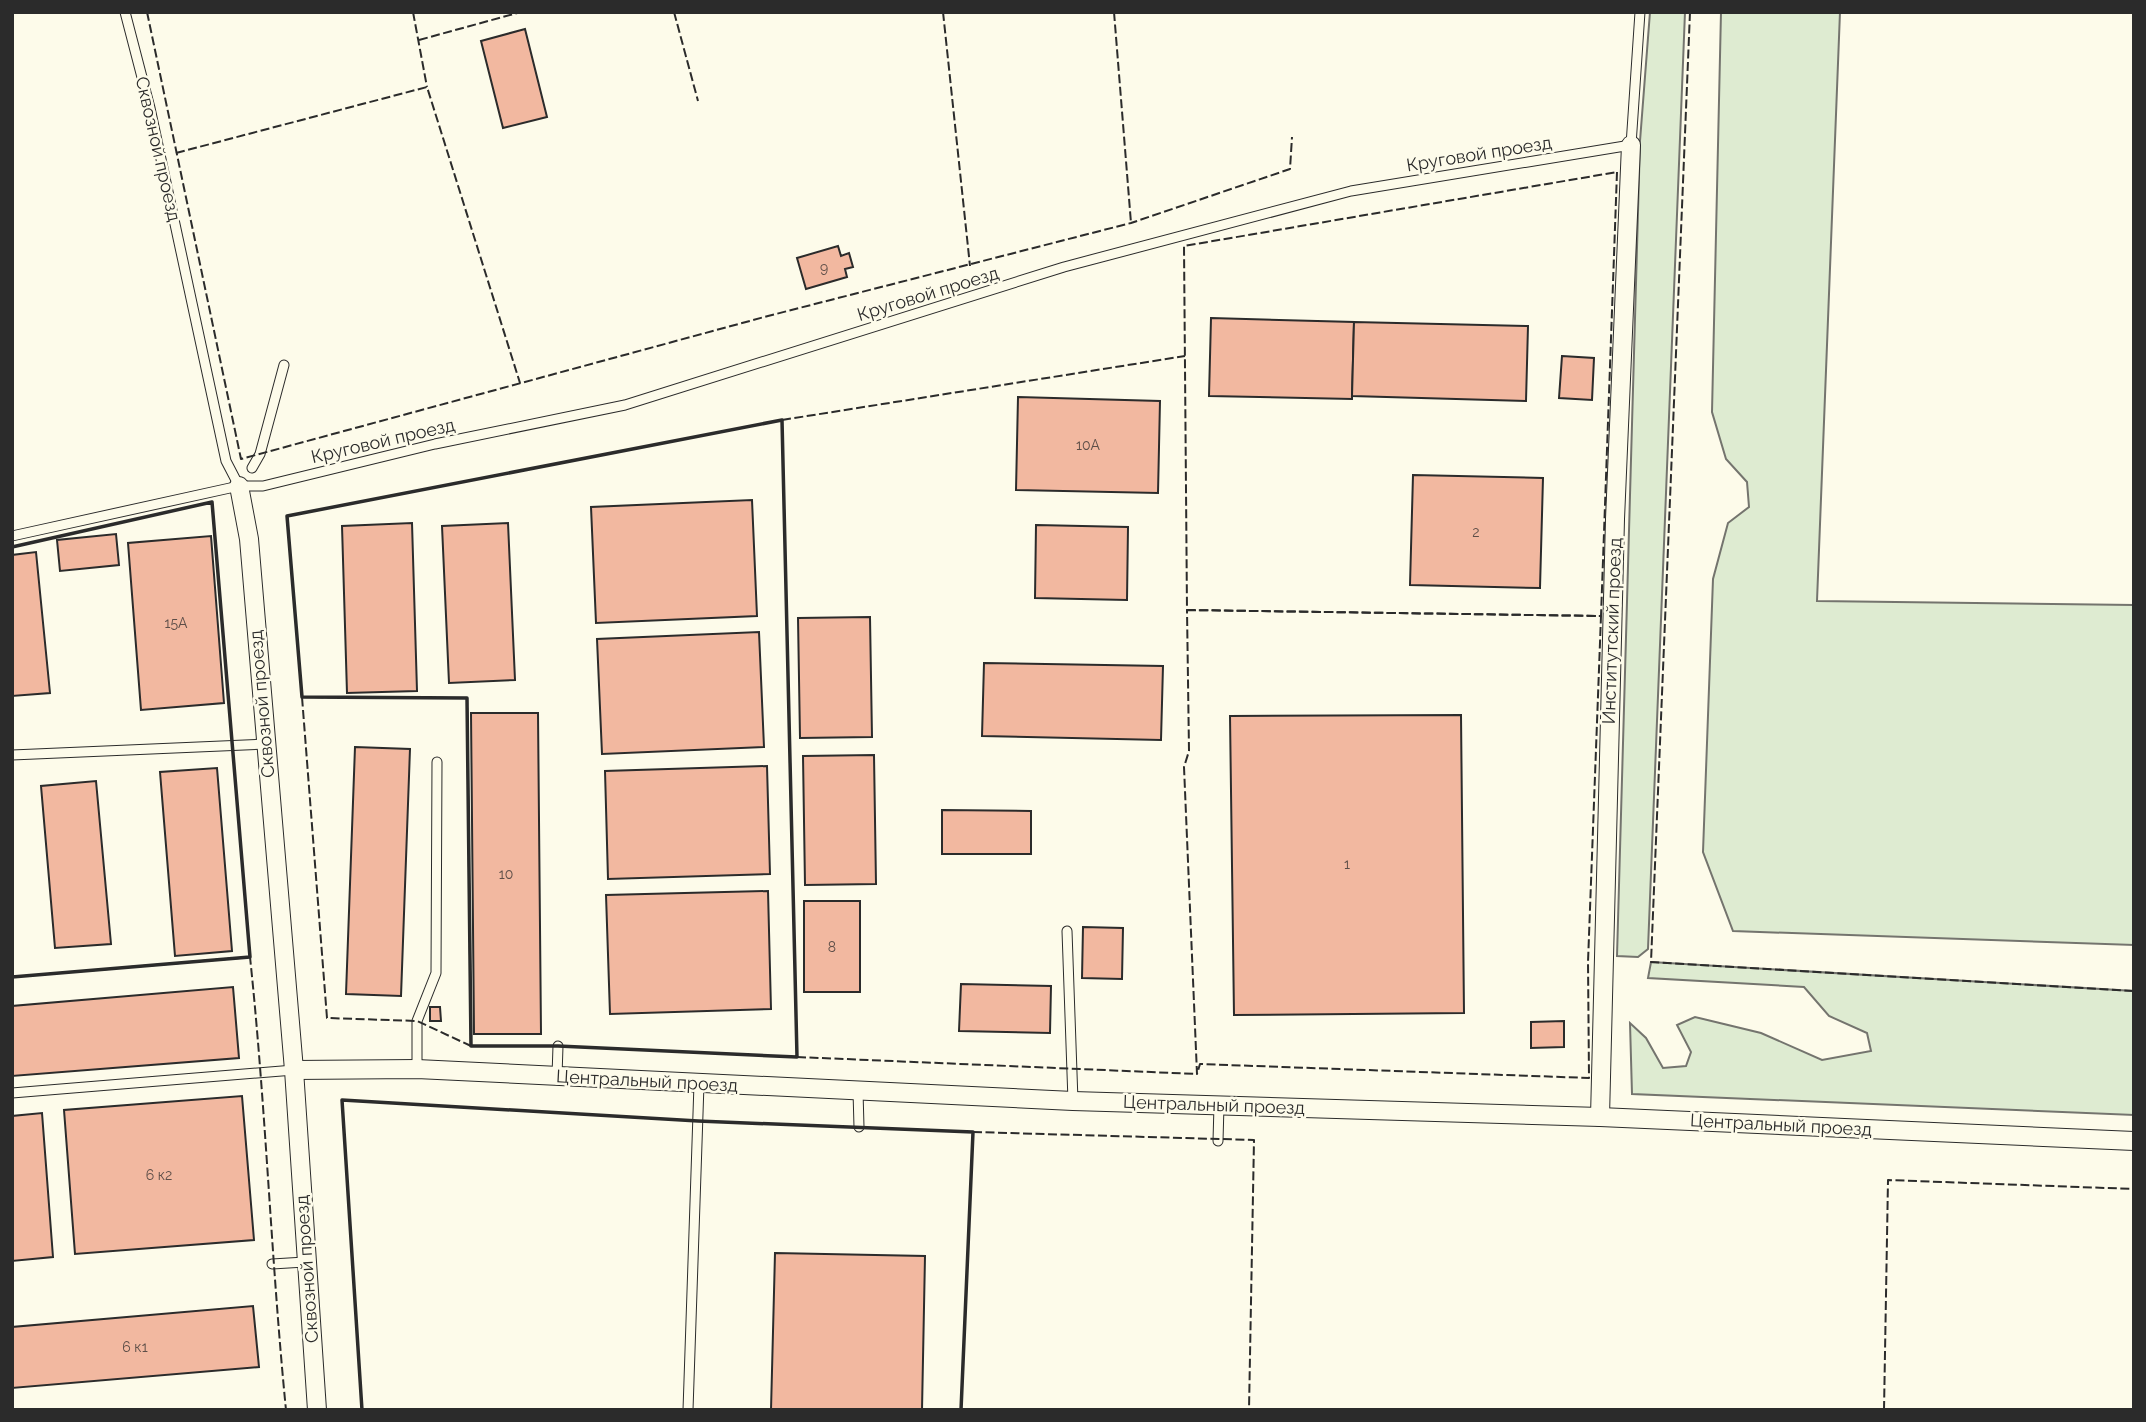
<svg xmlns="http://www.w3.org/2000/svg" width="2146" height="1422" viewBox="0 0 2146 1422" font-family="Raleway,sans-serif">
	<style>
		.green { fill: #deebd1; stroke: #74746e; stroke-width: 2 }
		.building { fill: #f2b8a0; stroke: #2b2b2b; stroke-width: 2 }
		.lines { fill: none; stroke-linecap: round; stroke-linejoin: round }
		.service-casing { stroke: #2b2b2b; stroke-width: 11 }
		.minor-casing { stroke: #2b2b2b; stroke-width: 20 }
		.service { stroke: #fdfbea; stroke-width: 9 }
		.minor { stroke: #fdfbea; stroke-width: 18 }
		.fence { stroke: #2b2b2b; stroke-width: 2; stroke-dasharray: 9 3.5; stroke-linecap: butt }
		.wall { stroke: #2b2b2b; stroke-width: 3.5 }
		.labels { text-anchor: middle; stroke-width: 5; stroke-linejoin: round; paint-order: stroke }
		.number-label { font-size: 14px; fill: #5d4e48 }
		.street-label { font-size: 18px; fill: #2b2b2b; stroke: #fdfbea }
	</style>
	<rect width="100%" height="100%" fill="#fdfbea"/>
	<g class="green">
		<polygon points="1650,12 1685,12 1648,949 1638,957 1617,956 1640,141"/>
		<polygon points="1721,12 1840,12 1817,601 2134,605 2134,945 1733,931 1703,852 1713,579 1728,523 1749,507 1747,482 1726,459 1712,412"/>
		<polygon points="1651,962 2134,991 2134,1115 1632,1094 1630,1023 1646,1038 1663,1068 1686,1066 1691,1052 1677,1025 1695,1017 1761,1033 1822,1060 1871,1051 1867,1033 1829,1016 1804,987 1648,978"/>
	</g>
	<g class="building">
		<polygon points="525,29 547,117 503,128 481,41"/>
		<polygon points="838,246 841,256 849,253 853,267 845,269 847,277 806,289 797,258"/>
		<polygon points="1211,318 1354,322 1352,399 1209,396"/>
		<polygon points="1354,322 1528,326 1526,401 1352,396"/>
		<polygon points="1562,356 1594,358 1592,400 1559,398"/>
		<polygon points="1018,397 1160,401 1158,493 1016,490"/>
		<polygon points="1413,475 1543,478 1540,588 1410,585"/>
		<polygon points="752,500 757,616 596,623 591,507"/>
		<polygon points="412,523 417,691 347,693 342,526"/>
		<polygon points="508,523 515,680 449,683 442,526"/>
		<polygon points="1036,525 1128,527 1127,600 1035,598"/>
		<polygon points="116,534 119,565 60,571 57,540"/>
		<polygon points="211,536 224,703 141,710 128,543"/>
		<polygon points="36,552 50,693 12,696 12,555"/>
		<polygon points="870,617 872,737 800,738 798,618"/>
		<polygon points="759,632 764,747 602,754 597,639"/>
		<polygon points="984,663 1163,666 1161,740 982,736"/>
		<polygon points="471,713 538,713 541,1034 474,1034"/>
		<polygon points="1461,715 1464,1013 1234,1015 1230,716"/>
		<polygon points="355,747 410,749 401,996 346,994"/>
		<polygon points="874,755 876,884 805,885 803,756"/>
		<polygon points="767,766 770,874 608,879 605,771"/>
		<polygon points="217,768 232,951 175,956 160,772"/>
		<polygon points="96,781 111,944 55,948 41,786"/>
		<polygon points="942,810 1031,811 1031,854 942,854"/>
		<polygon points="768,891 771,1009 610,1014 606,895"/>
		<rect x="804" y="901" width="56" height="91"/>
		<polygon points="1083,927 1123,928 1122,979 1082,978"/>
		<polygon points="961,984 1051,986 1050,1033 959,1031"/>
		<polygon points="233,987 239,1058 12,1076 12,1006"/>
		<polygon points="430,1007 440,1007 441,1021 430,1021"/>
		<polygon points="1564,1021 1564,1047 1531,1048 1531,1022"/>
		<polygon points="242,1096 254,1240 75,1254 64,1110"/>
		<polygon points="42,1113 53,1257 12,1261 12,1116"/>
		<polygon points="775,1253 925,1256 922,1410 771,1410"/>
		<polygon points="253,1306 259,1367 12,1388 12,1327"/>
	</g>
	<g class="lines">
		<defs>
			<g id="service">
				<polyline points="125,12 150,108 226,461 239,486"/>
				<polyline points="252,468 260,454 284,365"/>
				<polyline points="12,536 239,486 263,486 435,444 625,405 1064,267 1351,191 1631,145 1640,12"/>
				<polyline points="12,755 265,744"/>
				<polyline points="1067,931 1073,1101"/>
				<polyline points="417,1069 417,1021 436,973 437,762"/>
				<polyline points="557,1076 558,1046"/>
				<polyline points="858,1091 859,1127"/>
				<polyline points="12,1093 294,1070"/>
				<polyline points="1218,1141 1219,1105"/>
				<polyline points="272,1264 305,1262"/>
				<polyline points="688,1410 699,1084"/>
			</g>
			<g id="minor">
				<polyline points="239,486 249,539 294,1070 317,1410"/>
				<polyline points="294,1070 417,1069 1073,1101 1600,1117 2134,1141"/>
				<polyline points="1600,1117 1615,519 1631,145"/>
			</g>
		</defs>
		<use href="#service" class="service-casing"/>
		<use href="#minor" class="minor-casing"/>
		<use href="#service" class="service"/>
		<use href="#minor" class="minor"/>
		<g class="fence">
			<polyline points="147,12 241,459 768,316 1131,223 1290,169 1292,137"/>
			<polyline points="413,12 427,87"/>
			<polyline points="674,12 698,101"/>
			<polyline points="943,12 970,266"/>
			<polyline points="1114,12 1131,223"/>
			<polyline points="1690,12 1651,962 2134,991"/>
			<polyline points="419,40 521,12"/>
			<polyline points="176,153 427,87 520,383"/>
			<polygon points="1617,172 1601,616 1187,610 1184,246"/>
			<polyline points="782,420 1185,356"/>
			<polygon points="1187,610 1601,616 1588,962 1589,1078 1200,1064 1197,1074 1184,767 1189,751"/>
			<polygon points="302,697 467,698 471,1046 417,1021 327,1018"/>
			<path d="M12,977L250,957C266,1108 271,1259 286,1410"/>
			<polyline points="797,1057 1197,1074"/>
			<polyline points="973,1132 1254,1140 1249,1410"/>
			<polyline points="1884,1410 1888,1180 2134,1189"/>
		</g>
		<g class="wall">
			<polygon points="782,420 797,1057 558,1046 471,1046 467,698 302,697 287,516"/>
			<polyline points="12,547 212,502 250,957 12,977"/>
			<polyline points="362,1410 342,1100 698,1121 973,1132 961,1410"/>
		</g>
	</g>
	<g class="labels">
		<g class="number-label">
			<text x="824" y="273">9</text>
			<text x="1088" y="450">10А</text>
			<text x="1476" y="537">2</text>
			<text x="176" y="628">15А</text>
			<text x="1347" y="869">1</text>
			<text x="506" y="879">10</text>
			<text x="832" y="952">8</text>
			<text x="159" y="1180">6 к2</text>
			<text x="135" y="1352">6 к1</text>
		</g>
		<g class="street-label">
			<text transform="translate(158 149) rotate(77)" y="6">Сквозной проезд</text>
			<text transform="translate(1479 154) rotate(-9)" y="6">Круговой проезд</text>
			<text transform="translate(928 294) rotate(-17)" y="6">Круговой проезд</text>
			<text transform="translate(383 441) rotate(-13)" y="6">Круговой проезд</text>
			<text transform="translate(1612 631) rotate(-88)" y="6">Институтский проезд</text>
			<text transform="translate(262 704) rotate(-95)" y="6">Сквозной проезд</text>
			<text transform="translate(647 1081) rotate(3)" y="6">Центральный проезд</text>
			<text transform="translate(1214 1105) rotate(2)" y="6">Центральный проезд</text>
			<text transform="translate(1781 1125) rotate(3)" y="6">Центральный проезд</text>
			<text transform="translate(307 1269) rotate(-94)" y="6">Сквозной проезд</text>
		</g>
	</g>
	<rect width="2146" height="1422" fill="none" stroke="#2b2b2b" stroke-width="28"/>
</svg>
